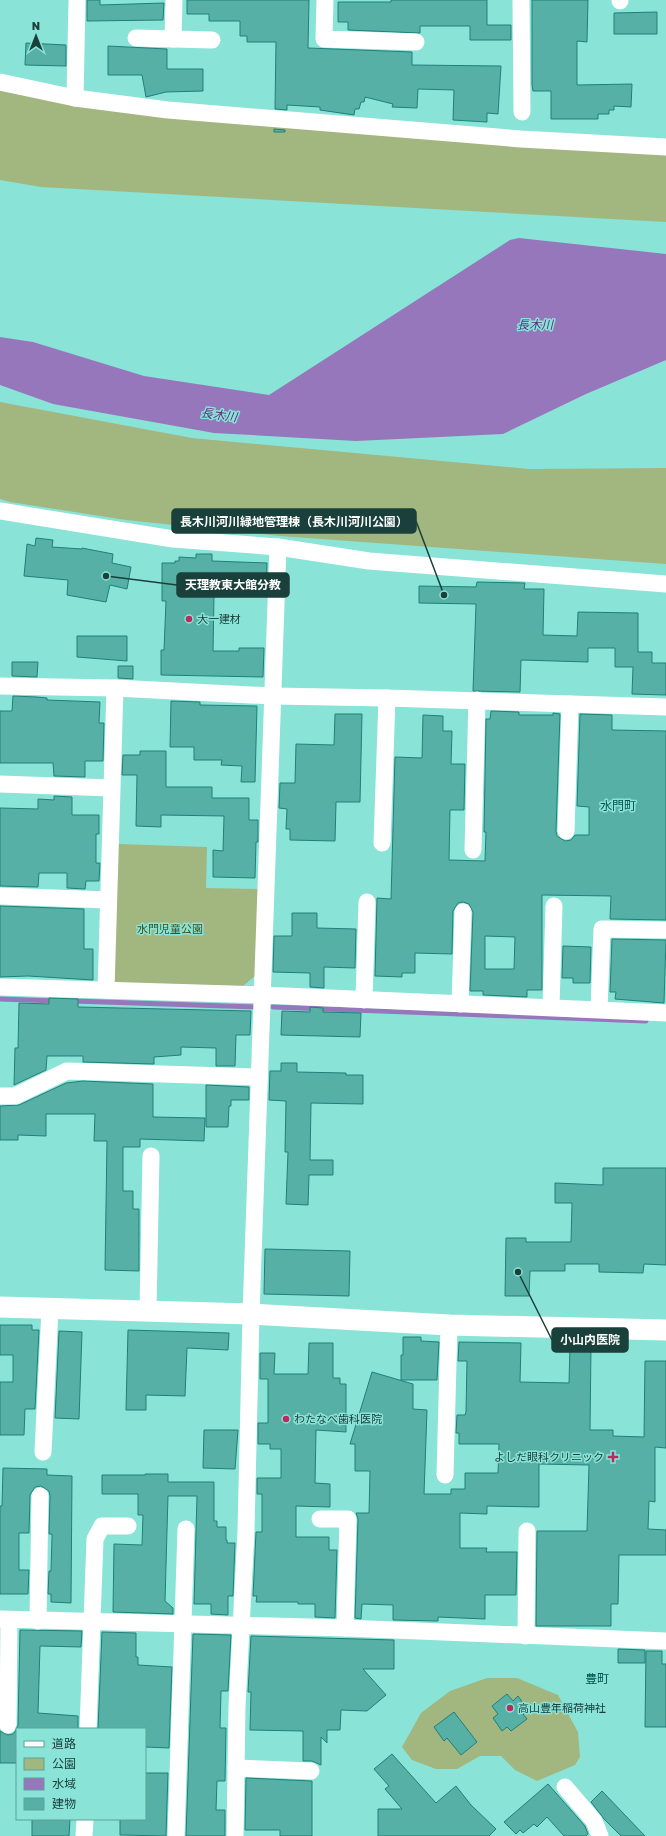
<svg xmlns="http://www.w3.org/2000/svg" width="666" height="1836" viewBox="0 0 666 1836" font-family="'Golos Text','Noto Sans JP',sans-serif">
	<style>
		.green { fill: #a2b67f }
		.water { fill: #9777bb }
		.lines { fill: none; stroke-linecap: round; stroke-linejoin: round }
		.stream { stroke: #9777bb; stroke-width: 5 }
		.building { fill: #56b0a5; stroke: #1e8177; fill-rule: evenodd }
		.minor { stroke: #fff; stroke-width: 17 }
		.tertiary { stroke: #fff; stroke-width: 21 }
		.poi-dot { fill: #b82b5d; stroke: #8ae3d7; stroke-width: 1.5 }
		.labels { text-anchor: middle; stroke-width: 3; stroke-linejoin: round; paint-order: stroke }
		.poi-label { font-size: 11px; fill: #1a403c; stroke: #8ae3d7; text-anchor: start }
		.park-label { font-size: 11px; fill: #3f5019; stroke: #8ae3d7 }
		.water-label { font-size: 12px; font-style: italic; fill: #592e81; stroke: #8ae3d7 }
		.neighbourhood-label { font-size: 12px; fill: #00534c; stroke: #8ae3d7 }
		.leader { fill: none; stroke: #1a403c; stroke-width: 1.5 }
		.callout-dot { fill: #1a403c; stroke: #8ae3d7; stroke-width: 1.5 }
		.callout { fill: #1a403c; stroke: #1a403c; stroke-width: 1.5 }
		.callout-label { font-size: 12px; text-anchor: middle; font-weight: bold; fill: #fff }
	</style>
	<rect width="100%" height="100%" fill="#8ae3d7"/>
	<g class="green">
		<polygon points="0,87 666,151 666,222 41,187 0,180"/>
		<polygon points="0,402 192,438 529,469 666,468 666,564 280,536 126,520 10,502 0,499"/>
		<polygon points="118,844 207,847 206,888 258,889 256,975 243,986 114,983"/>
		<polygon points="487,1678 517,1678 558,1695 578,1732 580,1757 575,1765 537,1781 515,1770 501,1756 480,1756 457,1769 436,1769 412,1760 402,1747 421,1713 450,1691"/>
	</g>
	<polygon class="water" points="519,238 666,254 666,360 586,394 503,434 356,441 214,433 53,404 0,385 0,337 33,342 144,376 269,395 510,240"/>
	<g class="lines">
		<g class="stream">
			<polyline points="0,999 55,1001"/>
			<polyline points="73,1001 256,1007"/>
			<polyline points="273,1007 646,1021"/>
		</g>
	</g>
	<g class="building">
		<polygon points="87,0 100,0 100,5 164,3 163,20 87,21"/>
		<polygon points="187,0 309,0 308,48 412,52 412,65 501,66 498,114 487,113 487,122 453,120 454,90 418,89 417,108 392,107 393,104 365,97 364,102 361,102 359,109 355,109 354,115 320,110 320,107 287,105 287,110 275,109 276,42 247,42 247,36 240,36 240,21 209,21 209,14 187,14"/>
		<polygon points="391,0 487,0 487,25 511,25 511,40 470,40 470,26 420,26 420,33 348,30 348,22 338,22 338,2 391,2"/>
		<polygon points="532,0 588,0 587,42 577,41 577,85 632,84 631,107 614,106 614,110 609,110 609,114 598,114 598,119 551,119 551,91 533,91 532,85"/>
		<polygon points="657,12 657,34 614,34 614,13"/>
		<polygon points="26,43 66,45 66,66 25,65"/>
		<polygon points="108,46 167,49 167,69 203,69 203,91 166,92 146,97 142,75 108,75"/>
		<polygon points="274,129 285,130 285,132 274,132"/>
		<polygon points="36,538 53,540 52,547 82,549 82,548 113,554 112,563 131,567 127,589 110,585 106,602 67,595 68,580 24,576 27,544 35,546"/>
		<polygon points="196,554 212,554 212,561 267,563 266,596 214,595 213,651 239,651 239,648 264,648 263,677 161,675 161,650 164,650 166,601 162,601 162,563 175,563 175,561 179,561 179,557 196,558"/>
		<polygon points="477,582 525,583 524,589 544,589 543,635 577,636 578,612 638,613 638,652 652,652 652,663 666,663 666,695 632,694 633,667 615,667 615,648 588,648 588,662 521,660 520,692 473,691 476,604 419,603 419,586 476,587"/>
		<polygon points="77,636 127,636 127,661 77,657"/>
		<polygon points="12,662 38,662 37,677 12,676"/>
		<polygon points="118,666 133,666 133,679 118,678"/>
		<polygon points="13,696 37,697 47,698 47,700 100,702 99,723 104,723 103,761 85,761 85,777 54,776 53,763 0,763 0,711 12,711"/>
		<polygon points="171,701 200,702 200,705 257,706 255,782 241,782 242,766 221,765 222,760 194,760 194,747 170,747"/>
		<path d="M491,711L519,712V715H553V713L560,714L556,831L557,836L565,841L571,840L575,835H589V807L577,806L580,714L612,715V730L666,731V920L610,919L611,896L542,895V990H527V997L483,995V991H470L473,912L469,904L463,902L458,903L453,911L452,954L415,953V973H402V977L375,976L377,898L391,899L395,757L422,758L423,715L443,716V731H452L451,764H465L464,810H450L449,860L485,861L486,832H484L486,719H490ZM485,936L515,937L514,969H485Z"/>
		<polygon points="335,714 362,714 360,802 336,802 335,841 290,840 290,829 286,829 287,809 279,808 280,783 295,783 296,744 334,745"/>
		<polygon points="140,751 166,751 166,787 212,787 212,798 249,798 249,820 258,820 258,842 256,842 255,878 213,877 213,850 223,851 224,816 161,815 161,827 136,826 137,775 122,775 123,755 140,755"/>
		<polygon points="54,796 72,797 72,815 99,815 99,834 96,834 96,863 100,863 99,881 86,881 85,889 67,888 67,873 39,873 38,887 0,886 0,808 38,809 38,799 54,800"/>
		<polygon points="0,906 84,909 84,949 93,949 93,980 28,976 0,977"/>
		<polygon points="292,913 317,913 317,928 356,929 355,968 324,967 324,988 310,987 310,973 273,972 274,936 292,936"/>
		<polygon points="612,939 666,940 664,1003 615,999 616,992 610,992"/>
		<polygon points="563,946 591,947 590,983 573,983 573,978 562,978"/>
		<polygon points="49,998 78,999 78,1007 251,1011 250,1035 236,1035 235,1066 216,1066 216,1048 181,1047 181,1055 154,1057 154,1064 83,1062 83,1056 47,1056 46,1070 14,1085 15,1048 18,1048 19,1003 49,1004"/>
		<polygon points="310,1007 323,1008 323,1012 361,1013 360,1037 281,1035 282,1011 310,1012"/>
		<polygon points="281,1063 297,1063 297,1072 346,1073 346,1075 363,1075 363,1104 311,1103 310,1160 333,1160 333,1175 309,1175 308,1205 286,1204 288,1152 285,1152 286,1101 269,1100 270,1071 281,1071"/>
		<polygon points="83,1081 153,1084 153,1117 205,1118 204,1141 140,1139 140,1147 123,1147 123,1191 133,1191 133,1209 139,1209 139,1271 105,1270 107,1141 94,1141 95,1114 46,1114 46,1136 18,1135 18,1140 0,1140 0,1106 19,1105 66,1083"/>
		<polygon points="206,1085 249,1087 249,1100 231,1100 231,1106 229,1106 228,1127 206,1127"/>
		<polygon points="603,1168 666,1168 666,1265 644,1264 643,1273 599,1272 599,1264 565,1264 565,1271 530,1271 529,1296 505,1296 506,1238 526,1238 526,1242 571,1242 572,1203 555,1203 555,1183 603,1185"/>
		<polygon points="265,1249 350,1251 349,1296 264,1294"/>
		<polygon points="0,1325 32,1325 32,1330 39,1330 35,1409 25,1409 24,1435 0,1435 0,1382 13,1382 13,1355 0,1355"/>
		<polygon points="128,1330 229,1333 228,1350 187,1348 185,1396 146,1395 146,1410 126,1410"/>
		<polygon points="59,1331 82,1332 79,1419 55,1418"/>
		<polygon points="403,1337 421,1337 421,1341 439,1342 437,1380 401,1380 401,1355 403,1355"/>
		<polygon points="459,1342 521,1343 520,1382 569,1383 570,1345 591,1346 590,1430 613,1430 613,1436 644,1437 645,1361 666,1361 666,1448 655,1447 655,1502 649,1501 648,1529 666,1530 666,1555 619,1555 618,1604 611,1604 611,1626 536,1626 537,1531 587,1531 589,1465 539,1464 539,1507 487,1506 487,1514 460,1513 460,1548 487,1548 486,1552 517,1552 516,1595 485,1595 485,1619 438,1617 438,1621 393,1620 393,1605 362,1604 361,1619 355,1618 358,1519 356,1513 369,1513 370,1471 355,1471 355,1444 350,1444 372,1372 413,1384 413,1409 427,1410 424,1494 451,1494 451,1489 465,1489 465,1473 498,1473 499,1444 459,1444 459,1433 456,1433 457,1415 465,1415 466,1412 467,1361 458,1361"/>
		<polygon points="309,1343 333,1343 333,1378 340,1378 340,1384 346,1384 346,1432 316,1430 315,1483 330,1484 330,1507 296,1506 296,1537 329,1537 329,1550 337,1550 335,1618 315,1617 315,1604 298,1604 298,1602 256,1602 257,1596 253,1596 256,1532 262,1532 262,1494 257,1494 257,1478 281,1478 281,1449 270,1449 270,1444 258,1444 258,1423 268,1423 268,1379 260,1379 260,1353 275,1353 274,1374 308,1374"/>
		<polygon points="204,1430 238,1430 235,1469 203,1468"/>
		<polygon points="3,1468 47,1469 47,1475 72,1476 71,1603 51,1602 51,1594 48,1594 49,1571 51,1571 52,1537 52,1534 49,1534 50,1496 49,1491 41,1486 35,1487 30,1495 29,1533 19,1533 19,1570 29,1570 28,1594 0,1594 0,1506 2,1506"/>
		<polygon points="145,1474 168,1474 168,1482 214,1482 214,1521 217,1521 217,1527 226,1527 226,1540 227,1540 227,1543 235,1543 233,1596 228,1596 228,1615 211,1614 211,1604 194,1604 197,1496 168,1496 165,1601 173,1608 173,1614 113,1612 114,1544 142,1545 143,1515 138,1515 138,1494 102,1494 102,1475 145,1475"/>
		<polygon points="20,1630 82,1631 81,1647 40,1646 38,1713 78,1716 78,1729 17,1729 17,1763 0,1763 0,1731 8,1735 13,1734 16,1730 18,1725"/>
		<polygon points="102,1632 136,1633 136,1657 138,1657 138,1665 172,1667 169,1748 145,1747 145,1729 98,1729"/>
		<polygon points="193,1634 231,1635 228,1691 221,1691 220,1728 226,1728 225,1781 217,1781 216,1810 225,1810 225,1836 186,1836"/>
		<polygon points="251,1636 394,1640 394,1669 363,1669 386,1695 367,1711 341,1710 340,1730 327,1730 327,1743 321,1737 321,1765 312,1761 303,1761 303,1731 250,1730 251,1692 248,1692"/>
		<polygon points="618,1649 645,1650 645,1663 618,1663"/>
		<polygon points="646,1651 662,1651 662,1664 666,1664 666,1727 645,1727"/>
		<polygon points="507,1694 513,1701 518,1696 528,1710 523,1714 527,1719 511,1731 507,1727 502,1731 493,1718 498,1714 492,1706"/>
		<polygon points="454,1712 477,1742 461,1755 447,1738 444,1741 434,1727"/>
		<polygon points="392,1754 436,1803 456,1786 471,1805 496,1829 489,1836 378,1836 378,1809 402,1809 385,1789 389,1786 374,1769"/>
		<polygon points="145,1773 168,1773 166,1836 120,1835 120,1819 145,1819"/>
		<polygon points="246,1778 312,1781 312,1836 280,1836 280,1830 245,1830"/>
		<polygon points="548,1784 585,1826 588,1834 586,1836 564,1836 547,1817 537,1827 534,1824 523,1833 520,1830 516,1834 504,1822"/>
		<polygon points="602,1791 645,1836 621,1836 604,1819 591,1802"/>
		<polygon points="32,1819 70,1819 69,1836 32,1836"/>
	</g>
	<g class="lines">
		<g class="minor">
			<polyline points="325,0 324,39 416,42"/>
			<polyline points="521,0 522,112"/>
			<polyline points="620,1 620,0"/>
			<polyline points="136,38 212,40"/>
			<polyline points="173,39 174,0"/>
			<polyline points="0,82 75,98 168,110 521,139 666,147"/>
			<polyline points="75,98 77,0"/>
			<polyline points="0,511 173,539 278,547 369,561 666,584"/>
			<polyline points="0,686 115,688 273,696 387,698 666,707"/>
			<polyline points="0,784 111,788"/>
			<polyline points="566,831 570,704"/>
			<polyline points="382,843 387,698"/>
			<polyline points="473,850 477,700"/>
			<polyline points="0,896 108,900"/>
			<polyline points="0,987 262,995 666,1013"/>
			<polyline points="106,990 115,688"/>
			<polyline points="364,1000 367,902"/>
			<polyline points="460,1004 463,912"/>
			<polyline points="551,1007 554,906"/>
			<polyline points="599,1009 602,929 666,930"/>
			<polyline points="0,1096 15,1096 67,1071 259,1077"/>
			<polyline points="148,1311 151,1156"/>
			<polyline points="43,1452 50,1309"/>
			<polyline points="445,1475 449,1325"/>
			<polyline points="320,1519 348,1519 345,1628"/>
			<polyline points="0,1619 345,1628 666,1641"/>
			<polyline points="38,1621 40,1496"/>
			<polyline points="526,1636 527,1531"/>
			<polyline points="8,1725 9,1620"/>
			<polyline points="88,1729 95,1539 102,1526 128,1526"/>
			<polyline points="236,1768 311,1771"/>
			<polyline points="565,1787 594,1821 600,1836"/>
			<polyline points="84,1836 85,1819"/>
			<polyline points="176,1836 186,1529"/>
			<polyline points="235,1836 237,1706 246,1531 251,1314 278,547"/>
		</g>
		<polyline class="tertiary" points="0,1307 251,1314 449,1325 666,1330"/>
	</g>
	<g class="poi-dot">
		<circle cx="189" cy="619" r="4"/>
		<circle cx="286" cy="1419" r="4"/>
		<path d="M611 1451h4v4h4v4h-4v4h-4v-4h-4v-4h4z"/>
		<circle cx="510" cy="1708" r="4"/>
	</g>
	<g class="labels">
		<g class="poi-label">
			<text x="197" y="623">大一建材</text>
			<text x="294" y="1423">わたなべ歯科医院</text>
			<text x="604" y="1461" text-anchor="end">よしだ眼科クリニック</text>
			<text x="518" y="1712">高山豊年稲荷神社</text>
		</g>
		<g class="park-label">
			<text x="170" y="933">水門児童公園</text>
		</g>
		<g class="water-label">
			<text x="535" y="329">長木川</text>
			<text transform="translate(219 415) rotate(8)" y="4">長木川</text>
		</g>
		<g class="neighbourhood-label">
			<text x="618" y="810">水門町</text>
			<text x="597" y="1683">豊町</text>
		</g>
	</g>
	<path class="leader" d="M444 595L416 521M106 576L177 585M518 1272L552 1340"/>
	<g class="callout-dot">
		<circle cx="444" cy="595" r="4"/>
		<circle cx="106" cy="576" r="4"/>
		<circle cx="518" cy="1272" r="4"/>
	</g>
	<g class="callout">
		<rect x="172" y="509" width="244" height="24" rx="4"/>
		<rect x="177" y="573" width="112" height="24" rx="4"/>
		<rect x="552" y="1328" width="76" height="24" rx="4"/>
	</g>
	<g class="callout-label">
		<text x="294" y="526">長木川河川緑地管理棟（長木川河川公園）</text>
		<text x="233" y="589">天理教東大館分教</text>
		<text x="590" y="1344">小山内医院</text>
	</g>
	<rect x="16" y="1728" width="130" height="92" fill="#8ae3d7" stroke="#5da299"/>
	<rect x="24" y="1741" width="20" height="6" fill="#ffffff" stroke="#5da299"/>
	<text x="52" y="1748" font-size="12" fill="#1a403c">道路</text>
	<rect x="24" y="1758" width="20" height="12" fill="#a2b67f" stroke="#5da299"/>
	<text x="52" y="1768" font-size="12" fill="#1a403c">公園</text>
	<rect x="24" y="1778" width="20" height="12" fill="#9777bb" stroke="#5da299"/>
	<text x="52" y="1788" font-size="12" fill="#1a403c">水域</text>
	<rect x="24" y="1798" width="20" height="12" fill="#56b0a5" stroke="#5da299"/>
	<text x="52" y="1808" font-size="12" fill="#1a403c">建物</text>
	<g transform="translate(36 36)" stroke="#8ae3d7" stroke-width="3" paint-order="stroke">
	<path d="M0-3L7 15L0 10L-7 15Z" fill="#1a403c"/>
	<text y="-6" font-size="11" font-weight="bold" text-anchor="middle" fill="#1a403c">N</text>
	</g>
</svg>
